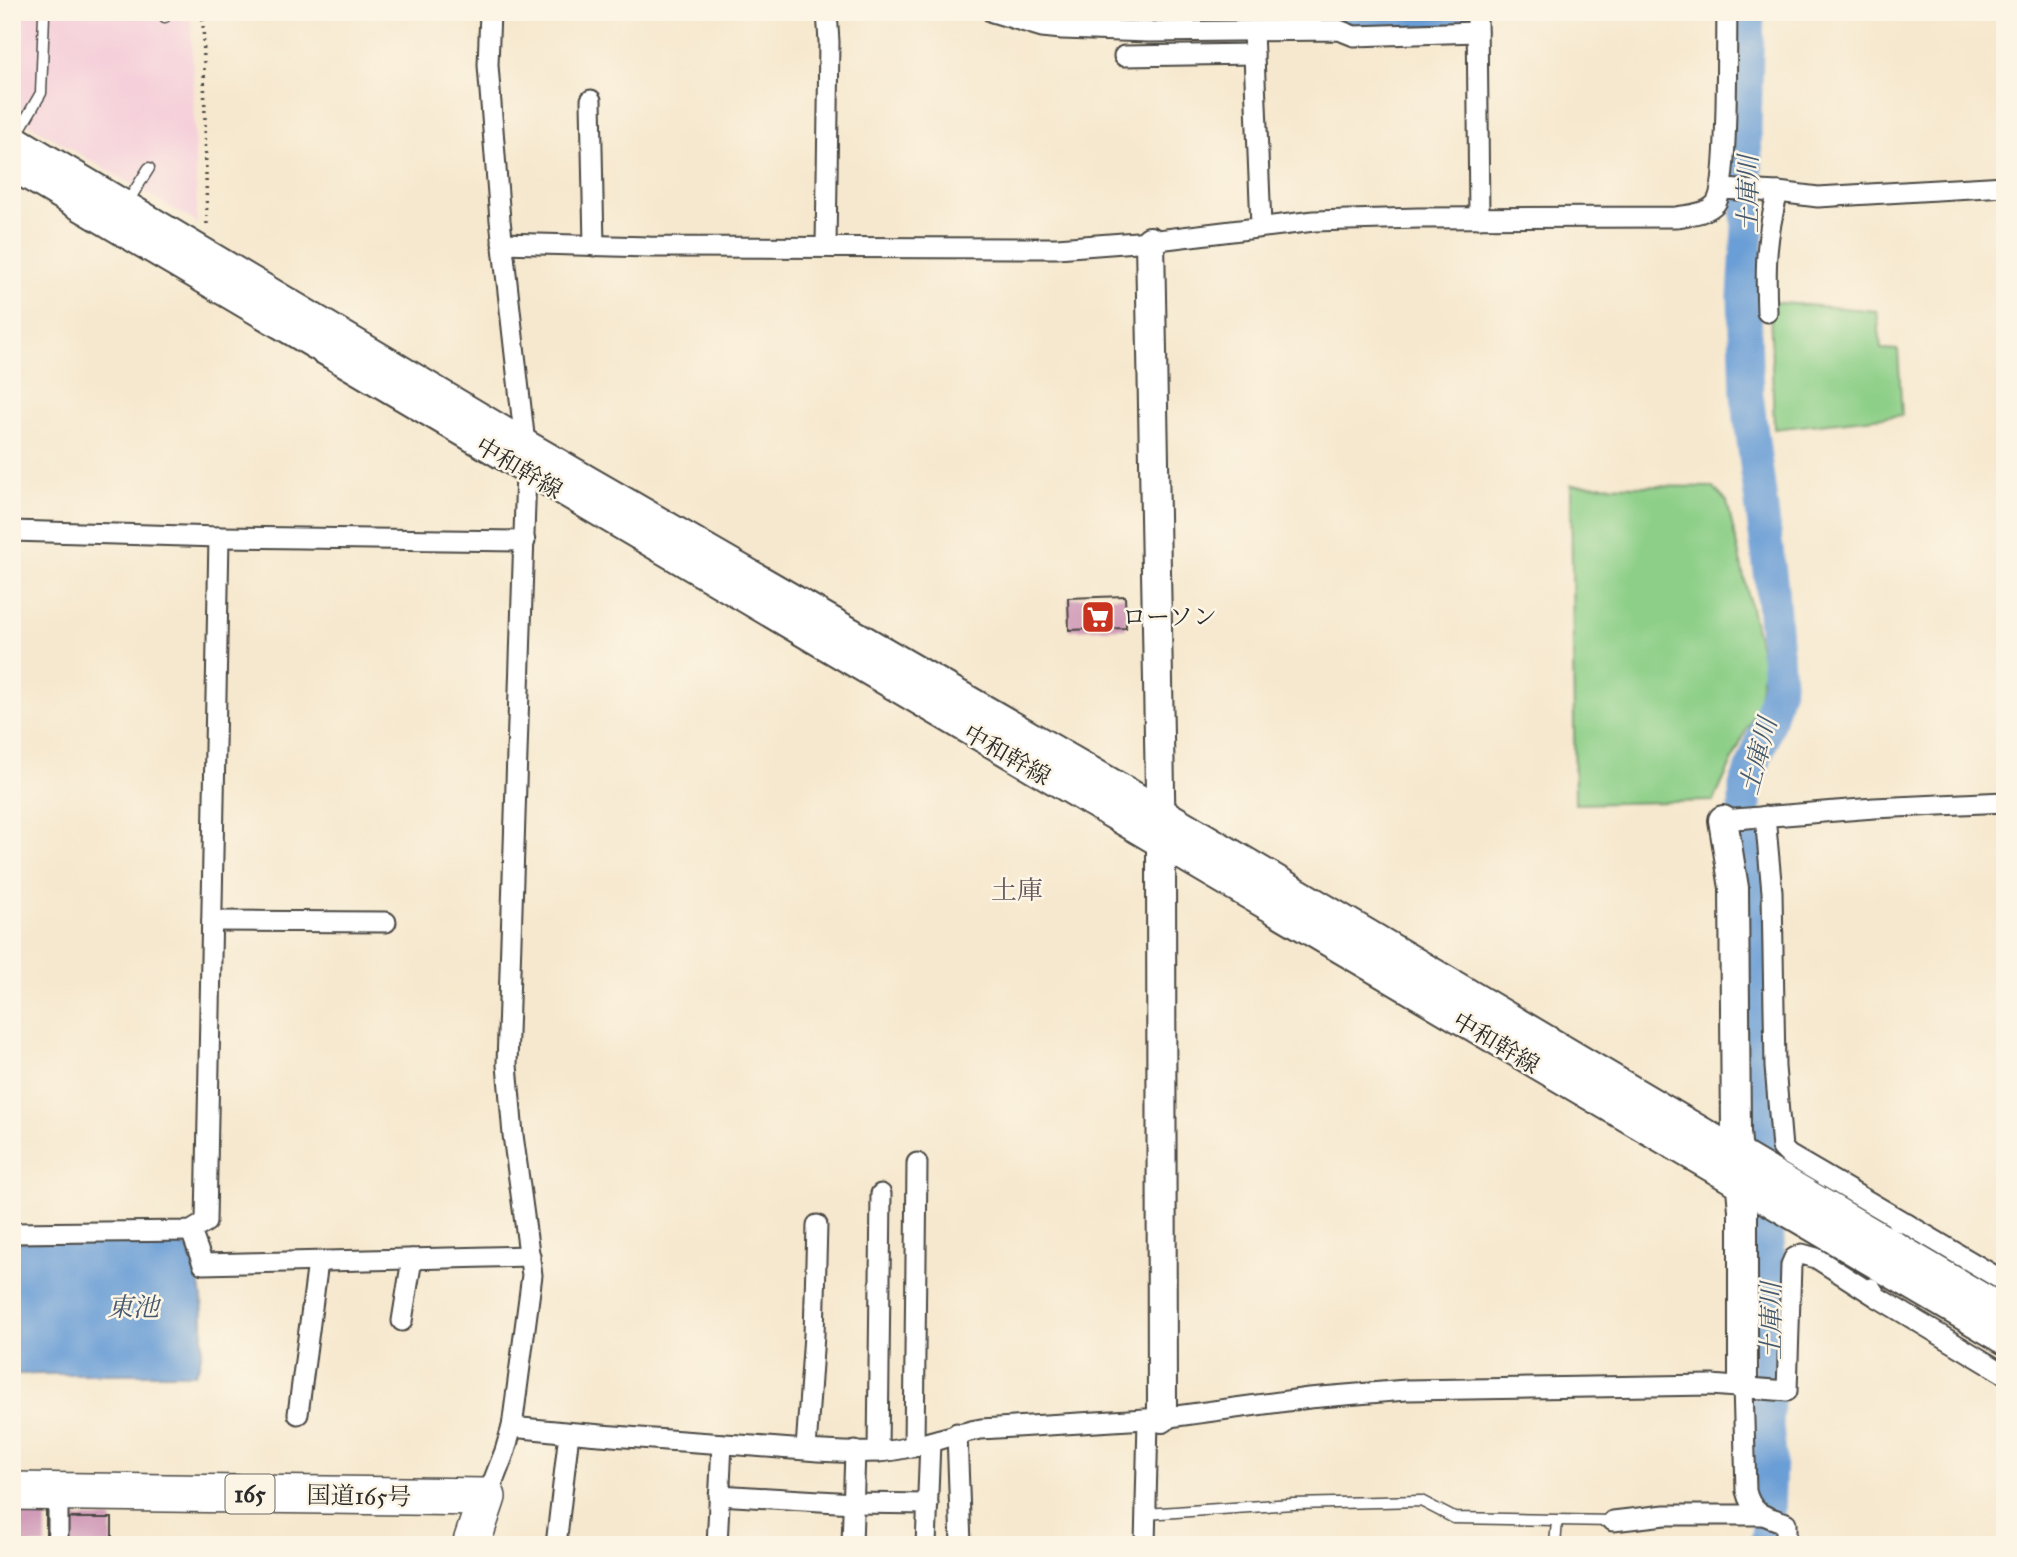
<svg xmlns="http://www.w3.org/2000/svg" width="2017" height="1557" viewBox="0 0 2017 1557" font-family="'IM FELL Great Primer','Noto Serif JP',serif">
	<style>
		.built { fill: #f5cfda }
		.green { fill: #8dcf88; stroke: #5c7d5a; stroke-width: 2 }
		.water { fill: #6b9ed6; stroke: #4b6480; stroke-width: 2 }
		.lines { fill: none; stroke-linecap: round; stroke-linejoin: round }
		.river { stroke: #6b9ed6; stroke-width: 33 }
		.building { fill: #d19cb9 }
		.lane-casing { stroke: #494743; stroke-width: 13 }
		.street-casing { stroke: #494743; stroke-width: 23 }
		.secondary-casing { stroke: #494743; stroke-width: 32 }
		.highway-casing { stroke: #494743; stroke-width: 40 }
		.path { stroke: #494743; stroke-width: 3.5; stroke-dasharray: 2 5; stroke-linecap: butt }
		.lane { stroke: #fff; stroke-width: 10 }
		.street { stroke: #fff; stroke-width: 19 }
		.secondary { stroke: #fff; stroke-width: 28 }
		.highway { stroke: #fff; stroke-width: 37 }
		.labels { text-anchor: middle; stroke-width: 5; stroke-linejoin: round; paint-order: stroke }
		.shield { fill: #fcf5e5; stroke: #6a6863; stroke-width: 2 }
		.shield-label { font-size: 23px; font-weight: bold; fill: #2b2b2b }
		.street-label { font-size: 24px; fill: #2b2b2b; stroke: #fcf5e5 }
		.poi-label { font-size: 24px; fill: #2b2b2b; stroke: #fcf5e5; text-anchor: start }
		.water-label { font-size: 26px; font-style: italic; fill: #45596f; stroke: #fcf5e5 }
		.neighbourhood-label { font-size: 26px; fill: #65535d; stroke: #fcf5e5 }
	</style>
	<rect width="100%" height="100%" fill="#fcf5e5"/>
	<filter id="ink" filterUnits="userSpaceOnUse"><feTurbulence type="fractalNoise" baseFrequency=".0143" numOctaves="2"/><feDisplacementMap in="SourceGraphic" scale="14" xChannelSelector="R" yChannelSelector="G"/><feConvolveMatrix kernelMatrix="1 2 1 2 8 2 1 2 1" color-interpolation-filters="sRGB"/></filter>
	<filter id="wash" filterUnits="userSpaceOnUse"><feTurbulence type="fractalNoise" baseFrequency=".00686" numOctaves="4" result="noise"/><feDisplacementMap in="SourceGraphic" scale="28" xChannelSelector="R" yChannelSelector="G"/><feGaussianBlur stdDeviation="1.57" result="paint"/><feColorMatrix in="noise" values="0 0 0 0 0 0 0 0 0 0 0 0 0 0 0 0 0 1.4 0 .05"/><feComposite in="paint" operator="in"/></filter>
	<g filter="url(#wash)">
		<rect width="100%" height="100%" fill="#f6e8ce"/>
		<polygon class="built" points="12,12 191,12 197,223 12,114"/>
		<g class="green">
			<polygon points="1770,302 1877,311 1881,349 1898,350 1902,415 1774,429"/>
			<polygon points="1571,485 1713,487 1727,502 1764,666 1758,704 1714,801 1575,804"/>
		</g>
		<g class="water">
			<polygon points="1465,12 1470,12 1470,24 1357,31 1307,24 1307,15 1349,15 1363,18 1458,18"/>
			<path d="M161,1238L188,1248C191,1259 196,1269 199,1280C204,1302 206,1355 195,1374H12V1242Z"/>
		</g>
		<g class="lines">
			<polyline class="river" points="1748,12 1745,129 1748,229 1744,297 1747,395 1772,588 1779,683 1767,726 1745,787 1745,827 1754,972 1759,1107 1772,1299 1767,1427 1770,1456 1767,1545"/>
		</g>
		<g id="blocks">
			<g class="building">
				<polygon points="1125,596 1126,628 1069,630 1068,598"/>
				<rect x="12" y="1508" width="34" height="37"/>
				<rect x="65" y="1518" width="47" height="27"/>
			</g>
		</g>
	</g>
	<g filter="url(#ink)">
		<use href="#blocks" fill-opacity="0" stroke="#494743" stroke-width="2"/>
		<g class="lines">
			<defs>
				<g id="lane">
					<polyline points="164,12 165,17"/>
					<polyline points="16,136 41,93 44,15"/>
					<polyline points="127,203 149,168"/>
					<polyline points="1146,1514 1293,1504 1421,1501 1454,1518 1613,1521"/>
					<polyline points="1555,1545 1557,1521"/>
				</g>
				<g id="street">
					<polyline points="992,12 1042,27 1062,29 1149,32 1339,30 1354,36 1477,32"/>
					<polyline points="1477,12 1479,218"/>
					<polyline points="1253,31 1261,226"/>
					<polyline points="1124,56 1254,54"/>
					<polyline points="591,100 594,246"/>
					<polyline points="1721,189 1778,192 1818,197 2005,186"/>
					<path d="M502,243L649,247L1057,248L1150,241L1314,221L1418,218L1676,217C1689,215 1707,214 1716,203C1729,185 1726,43 1727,12"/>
					<polyline points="826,246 829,42 827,12"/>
					<path d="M1767,312C1765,265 1766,237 1778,192"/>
					<polyline points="12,531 219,537 525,541"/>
					<polyline points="1765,816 1772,892 1775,1067 1782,1148 1789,1155 1907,1224"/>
					<polyline points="1723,820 1874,808 2005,802"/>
					<polyline points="212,921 386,922"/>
					<polyline points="1897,1221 1907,1224 2005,1282"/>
					<polyline points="191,1231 203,1264 530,1256"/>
					<polyline points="12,1233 191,1231 206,1222 219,537"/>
					<polyline points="1871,1288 1877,1297 2005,1374"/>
					<polyline points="402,1321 412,1259"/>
					<path d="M1743,1386L1746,1491C1752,1515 1765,1516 1786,1523V1545"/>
					<polyline points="298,1414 318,1262"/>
					<path d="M512,1427C588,1435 664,1440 740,1445C785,1448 832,1454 877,1452C913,1450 946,1435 981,1429L1162,1418L1309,1398L1406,1390L1711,1385L1787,1391L1791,1265L1794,1258L1802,1254L1816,1258L1877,1297"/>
					<polyline points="957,1433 961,1545"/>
					<polyline points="914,1447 917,1163"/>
					<polyline points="806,1449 814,1335 817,1225"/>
					<polyline points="878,1452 881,1194"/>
					<polyline points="719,1495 853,1503 928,1504"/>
					<polyline points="487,1497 505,1451 512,1427 532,1275 513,1135 507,1065 526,472 525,444 500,220 488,65 490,12"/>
					<polyline points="1613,1521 1665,1515 1762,1515"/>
					<polyline points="58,1545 58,1491"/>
					<polyline points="556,1545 569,1433"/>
					<polyline points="717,1545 722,1444"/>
					<polyline points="852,1545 855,1451"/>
					<polyline points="926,1545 930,1442"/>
					<polyline points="1145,1545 1148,1420"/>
				</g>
				<g id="secondary">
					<polyline points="12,138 525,444 1160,811 2005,1311"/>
					<path d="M12,166C674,561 1339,951 2005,1340"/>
					<polyline points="1150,241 1161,846 1162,1418"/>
					<polyline points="1723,820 1734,888 1736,1132 1743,1210 1743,1386"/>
				</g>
				<polyline id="highway" points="12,1491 487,1497 471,1545"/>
			</defs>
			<use href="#lane" class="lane-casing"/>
			<use href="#street" class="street-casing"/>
			<use href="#secondary" class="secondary-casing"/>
			<use href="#highway" class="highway-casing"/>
			<polyline class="path" points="203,12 207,227"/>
			<use href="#lane" class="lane"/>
			<use href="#street" class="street"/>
			<use href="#secondary" class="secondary"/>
			<use href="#highway" class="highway"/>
		</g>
	</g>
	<defs>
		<symbol id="supermarket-square" viewBox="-11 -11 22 22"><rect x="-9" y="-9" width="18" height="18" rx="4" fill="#c8321e" stroke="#fcf5e5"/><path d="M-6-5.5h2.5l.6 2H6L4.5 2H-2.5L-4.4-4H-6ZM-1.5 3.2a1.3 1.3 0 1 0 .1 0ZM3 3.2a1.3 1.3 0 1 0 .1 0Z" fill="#fff"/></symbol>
	</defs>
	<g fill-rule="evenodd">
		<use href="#supermarket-square" x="1079" y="598" width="38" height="38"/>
	</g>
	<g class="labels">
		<rect class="shield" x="225.5" y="1474.5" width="49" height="39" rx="5"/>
		<g class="shield-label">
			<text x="250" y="1502">165</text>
		</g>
		<g class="street-label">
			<text transform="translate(519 468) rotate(31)" y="8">中和幹線</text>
			<text transform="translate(1007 755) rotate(30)" y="8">中和幹線</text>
			<text transform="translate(1496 1043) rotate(31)" y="8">中和幹線</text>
			<text transform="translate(359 1496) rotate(1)" y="8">国道165号</text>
		</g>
		<g class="poi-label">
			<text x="1122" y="625">ローソン</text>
		</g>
		<g class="water-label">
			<text transform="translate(1748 194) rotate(-90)" y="9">土庫川</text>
			<text transform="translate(1758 756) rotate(-75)" y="9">土庫川</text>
			<text x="133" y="1316">東池</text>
			<text transform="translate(1771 1321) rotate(-90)" y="9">土庫川</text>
		</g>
		<g class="neighbourhood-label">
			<text x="1017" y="899">土庫</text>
		</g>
	</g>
	<rect width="2017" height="1557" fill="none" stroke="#fcf5e5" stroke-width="42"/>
</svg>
